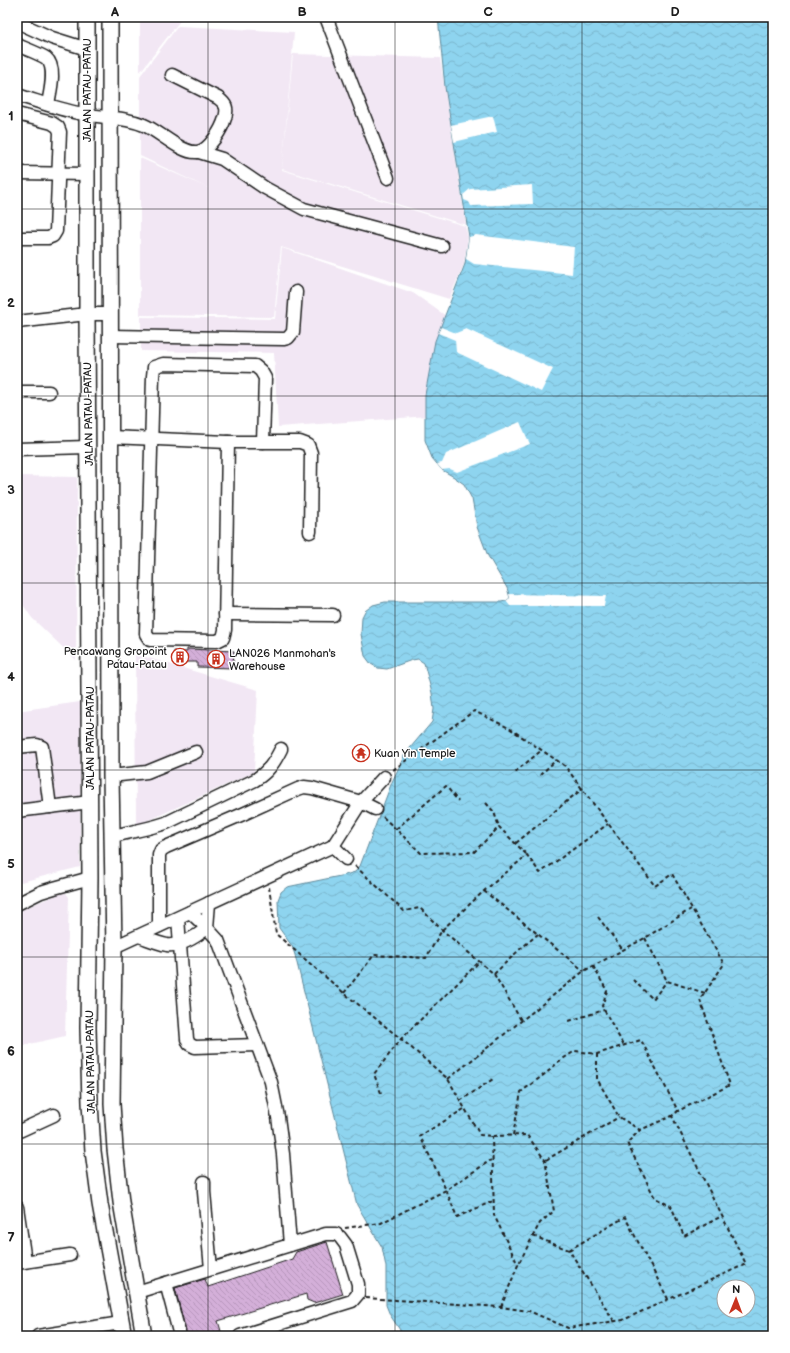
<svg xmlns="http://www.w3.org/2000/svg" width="790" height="1353" viewBox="0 0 790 1353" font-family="'Balsamiq Sans',sans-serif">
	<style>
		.built { fill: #f2e7f4 }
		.water { fill: url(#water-waves); stroke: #608a9b; fill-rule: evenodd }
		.pier { fill: #fff }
		.building { fill: url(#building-back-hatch); stroke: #1c1c1c }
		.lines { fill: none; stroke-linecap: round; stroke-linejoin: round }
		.minor-casing { stroke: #1c1c1c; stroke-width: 15 }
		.major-casing { stroke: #1c1c1c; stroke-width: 18 }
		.path { stroke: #1c1c1c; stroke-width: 2; stroke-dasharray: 4 3; stroke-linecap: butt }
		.minor { stroke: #fff; stroke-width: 12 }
		.major { stroke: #fff; stroke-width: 15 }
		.grid { fill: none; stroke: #1c1c1c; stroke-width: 1; stroke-opacity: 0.55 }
		.labels { text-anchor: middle; stroke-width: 3; stroke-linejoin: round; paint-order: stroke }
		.street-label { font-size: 11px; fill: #1c1c1c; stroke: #fff }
		.poi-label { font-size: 11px; fill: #1c1c1c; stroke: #fff; text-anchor: start }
		.neatline { fill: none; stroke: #1c1c1c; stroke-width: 1.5 }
		.grid-label { font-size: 13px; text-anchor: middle; font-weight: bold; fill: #1c1c1c }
	</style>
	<defs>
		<pattern id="water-waves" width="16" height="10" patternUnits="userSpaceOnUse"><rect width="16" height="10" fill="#8ed4ef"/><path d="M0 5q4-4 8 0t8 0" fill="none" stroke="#7ab5cc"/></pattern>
		<pattern id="building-back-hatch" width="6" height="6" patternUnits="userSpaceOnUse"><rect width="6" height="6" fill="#d4afd9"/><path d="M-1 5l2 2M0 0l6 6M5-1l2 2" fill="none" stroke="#b596ba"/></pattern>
	</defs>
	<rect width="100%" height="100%" fill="#fff"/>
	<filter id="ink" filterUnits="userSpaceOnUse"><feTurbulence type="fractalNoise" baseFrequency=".025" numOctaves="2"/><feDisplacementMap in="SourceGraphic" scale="8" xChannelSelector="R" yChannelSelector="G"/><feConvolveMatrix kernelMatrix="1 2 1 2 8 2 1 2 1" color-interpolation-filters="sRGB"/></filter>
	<g filter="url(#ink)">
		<g class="built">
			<polygon points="140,17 183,17 140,72"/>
			<polygon points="178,26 294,32 282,170 465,226 468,237 464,264 449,299 281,247 274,317 140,315 140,158 208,188 140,156 140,76"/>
			<polygon points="293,54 440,58 466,225 282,169"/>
			<polygon points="282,248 413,293 456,323 428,416 278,427 274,353 141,351 141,317 275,319"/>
			<polygon points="17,476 77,477 76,660 32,618 17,596"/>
			<polygon points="135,654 258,690 254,772 136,826"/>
			<polygon points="80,702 80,867 17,883 17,711"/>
			<polygon points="66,893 69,897 65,1036 17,1047 17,912 58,894"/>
		</g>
		<path class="water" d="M438,17H773V1336H404L390,1315L386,1305V1267L382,1247L357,1205L295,955L292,946L279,928L278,900L281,892L287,887L345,875L355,872L360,866L392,782L405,754L432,722L434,709L432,693L424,663L418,659L412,660L387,669L378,668L371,664L365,656L361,634L362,617L365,611L373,605L385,602H501L506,601L510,598L507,588L488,556L477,527L472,499L464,484L454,477L442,470L432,458L425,440V395L435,341L465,264L469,237L445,87ZM724,1287H748V1311H724Z"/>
		<g class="pier">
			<polygon points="493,116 497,132 454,142 451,125"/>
			<polygon points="532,185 533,204 471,206 469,202 464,200 463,195 470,189"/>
			<polygon points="476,235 574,247 572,274 474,264 466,259 469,237"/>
			<polygon points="441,327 456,333 466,329 553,369 541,392 456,352 455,340 438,333"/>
			<polygon points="520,422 530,444 457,472 450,469 442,470 437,464 442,463 446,454"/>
			<polygon points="509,594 606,596 604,606 510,606 506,601 510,598"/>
		</g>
		<g class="building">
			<polygon points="187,649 234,651 233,668 197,667 197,662 174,662 174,651 187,652"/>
			<polygon points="327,1242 343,1294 314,1303 307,1300 306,1294 218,1321 221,1331 203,1336 187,1336 175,1288 205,1279 208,1287 292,1259 296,1252"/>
		</g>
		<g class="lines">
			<defs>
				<g id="minor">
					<polyline points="326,17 388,178"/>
					<polyline points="17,22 52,38 87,49"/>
					<path d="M17,45C24,48 40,54 46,58C57,67 50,92 48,104"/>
					<path d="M17,95C37,101 58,109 78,113C100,118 123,116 144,125C159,131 182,154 197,152C209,151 222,129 225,118C228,108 226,104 218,98L172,75"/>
					<polyline points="17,114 52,123 58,127 60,132 56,231 53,236 48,238 17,238"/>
					<polyline points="199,152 222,159 265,188 304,209 442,246"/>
					<polyline points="17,173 87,174"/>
					<polyline points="17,322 87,314 110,314"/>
					<polyline points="110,336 284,339 288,338 293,332 296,292"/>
					<polyline points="17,392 49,392"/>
					<polyline points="110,437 228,442 300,442 308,445 311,453 310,532"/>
					<polyline points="228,442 225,630 223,638 217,641 150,640 146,634 153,376 154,367 163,364 255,366 261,371 265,378 263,442"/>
					<polyline points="17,449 88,447"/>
					<polyline points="225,614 333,615"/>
					<polyline points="17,747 37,745 42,747 50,807"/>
					<polyline points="111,776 147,772 196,752"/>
					<polyline points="375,809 361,802 384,777"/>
					<polyline points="17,811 90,802"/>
					<path d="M112,836C130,832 148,829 166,823L255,780C268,772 274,763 281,749"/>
					<polyline points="17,904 41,892 54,888 90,878"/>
					<polyline points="190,912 207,928 218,940 271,1082 278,1117 283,1154 290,1245"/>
					<polyline points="178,918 187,1039 189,1044 195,1047 257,1045"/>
					<polyline points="159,926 159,855 161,850 166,847 243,814 298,789 304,787 312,788 361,802 333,846 346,859"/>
					<path d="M139,936C148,939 157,943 167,945C180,947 197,936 207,928L209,903"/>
					<polyline points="114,947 333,846"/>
					<polyline points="17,1132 54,1115"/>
					<polyline points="204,1182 204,1192 211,1269"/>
					<polyline points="17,1207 25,1261"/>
					<polyline points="17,1263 70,1255"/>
					<polyline points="166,1283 180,1336"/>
					<polyline points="137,1292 326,1234 336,1234 340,1237 346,1245 358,1284 358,1294 352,1301 240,1336"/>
					<polyline points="38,1336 121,1323"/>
				</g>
				<g id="major">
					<polyline points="87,17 87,314 90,878 88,1028 90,1103 93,1151 100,1204 124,1336"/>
					<polyline points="110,17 111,776 114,947 112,1104 115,1149 121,1202 144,1336"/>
				</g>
			</defs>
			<use href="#minor" class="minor-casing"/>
			<use href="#major" class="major-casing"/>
			<g class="path">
				<polyline points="393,770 474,711 509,728 565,766 655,886 672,874 724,964 700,1000 730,1085 678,1111 672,1116 640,1130 627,1143 655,1198 671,1206 684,1236 722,1216"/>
				<polyline points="515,772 542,750"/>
				<polyline points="540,775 556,760"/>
				<polyline points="486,803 494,812 499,827"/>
				<polyline points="383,817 421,853 474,852 499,827 527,855"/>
				<polyline points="396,829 446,786 458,801"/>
				<polyline points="516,843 583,788"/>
				<polyline points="355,866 404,911 420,908 442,930 494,974 521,1020"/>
				<polyline points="269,887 276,934 344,993 401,1039 448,1079 480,1135 492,1136 527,1135 545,1160 554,1211 540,1223 533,1236 518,1265 501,1307"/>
				<polyline points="484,891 584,971"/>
				<polyline points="598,917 623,950"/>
				<polyline points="645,938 667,981 705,993"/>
				<polyline points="593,966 607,991 602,1006 624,1046"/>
				<polyline points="494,974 518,951 538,934"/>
				<polyline points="633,980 653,999 667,981"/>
				<polyline points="344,993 374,955 426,958 442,930 484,891 527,855 540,873 608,824"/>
				<polyline points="569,1021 604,1010"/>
				<polyline points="597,1054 597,1079 619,1117 640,1130"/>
				<polyline points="448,1079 584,971 645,938 691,909"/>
				<polyline points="381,1093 374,1074 401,1039 480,961"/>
				<polyline points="460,1101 493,1079"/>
				<polyline points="464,1109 420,1136 446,1190 457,1217 493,1201"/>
				<polyline points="513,1135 521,1092 550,1070 558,1062 575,1051 597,1054 641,1040 678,1111"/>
				<polyline points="492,1136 494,1215 518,1265"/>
				<polyline points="546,1160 619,1117"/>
				<polyline points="345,1228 381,1223 446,1190 491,1160"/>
				<polyline points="533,1236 569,1250 614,1321"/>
				<polyline points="569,1250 625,1217 668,1299"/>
				<polyline points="366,1298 501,1307 529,1311 568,1328 623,1320 746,1264 672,1116"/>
			</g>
			<use href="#minor" class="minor"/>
			<use href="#major" class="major"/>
		</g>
	</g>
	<path class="grid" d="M208,17V1336M395,17V1336M582,17V1336M17,209H773M17,396H773M17,583H773M17,770H773M17,957H773M17,1144H773"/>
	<defs>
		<symbol id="building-ring" viewBox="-11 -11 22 22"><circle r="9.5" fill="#fff" stroke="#c8321e" stroke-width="1.5"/><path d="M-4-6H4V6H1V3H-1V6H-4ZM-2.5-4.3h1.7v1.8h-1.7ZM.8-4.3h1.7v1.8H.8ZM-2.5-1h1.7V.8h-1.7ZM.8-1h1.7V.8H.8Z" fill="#c8321e"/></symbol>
		<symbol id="temple-ring" viewBox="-11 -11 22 22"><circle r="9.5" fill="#fff" stroke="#c8321e" stroke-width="1.5"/><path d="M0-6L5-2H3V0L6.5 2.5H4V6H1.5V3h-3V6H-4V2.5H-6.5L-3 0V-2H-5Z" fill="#c8321e"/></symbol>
	</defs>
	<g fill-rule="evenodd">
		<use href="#building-ring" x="170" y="647" width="20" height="20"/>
		<use href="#building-ring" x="206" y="649" width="20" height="20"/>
		<use href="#temple-ring" x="351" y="743" width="20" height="20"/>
	</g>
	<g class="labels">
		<g class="street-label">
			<text transform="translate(87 90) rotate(-90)" y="4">JALAN PATAU-PATAU</text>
			<text transform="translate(88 414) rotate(-91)" y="4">JALAN PATAU-PATAU</text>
			<text transform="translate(90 738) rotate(-90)" y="4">JALAN PATAU-PATAU</text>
			<text transform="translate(90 1062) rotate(-91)" y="4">JALAN PATAU-PATAU</text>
		</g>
		<g class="poi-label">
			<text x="167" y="655" text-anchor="end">Pencawang Gropoint<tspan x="167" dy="13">Patau-Patau</tspan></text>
			<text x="229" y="657">LAN026 Manmohan's<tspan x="229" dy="13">Warehouse</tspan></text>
			<text x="374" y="757">Kuan Yin Temple</text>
		</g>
	</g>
	<rect width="790" height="1353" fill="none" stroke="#fff" stroke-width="44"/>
	<g transform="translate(736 1299) rotate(1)"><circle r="19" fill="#ffffff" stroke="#a4a4a4"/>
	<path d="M0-3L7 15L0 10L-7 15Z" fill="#c8321e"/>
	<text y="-6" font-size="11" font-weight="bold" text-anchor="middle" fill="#1c1c1c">N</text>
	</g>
	<rect x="22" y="22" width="746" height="1309" class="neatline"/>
	<g class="grid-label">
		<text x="115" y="16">A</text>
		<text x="302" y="16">B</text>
		<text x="488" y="16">C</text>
		<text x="675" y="16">D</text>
		<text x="11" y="120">1</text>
		<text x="11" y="307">2</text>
		<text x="11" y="494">3</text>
		<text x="11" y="681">4</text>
		<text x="11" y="868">5</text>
		<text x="11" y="1055">6</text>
		<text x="11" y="1242">7</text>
	</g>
</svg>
